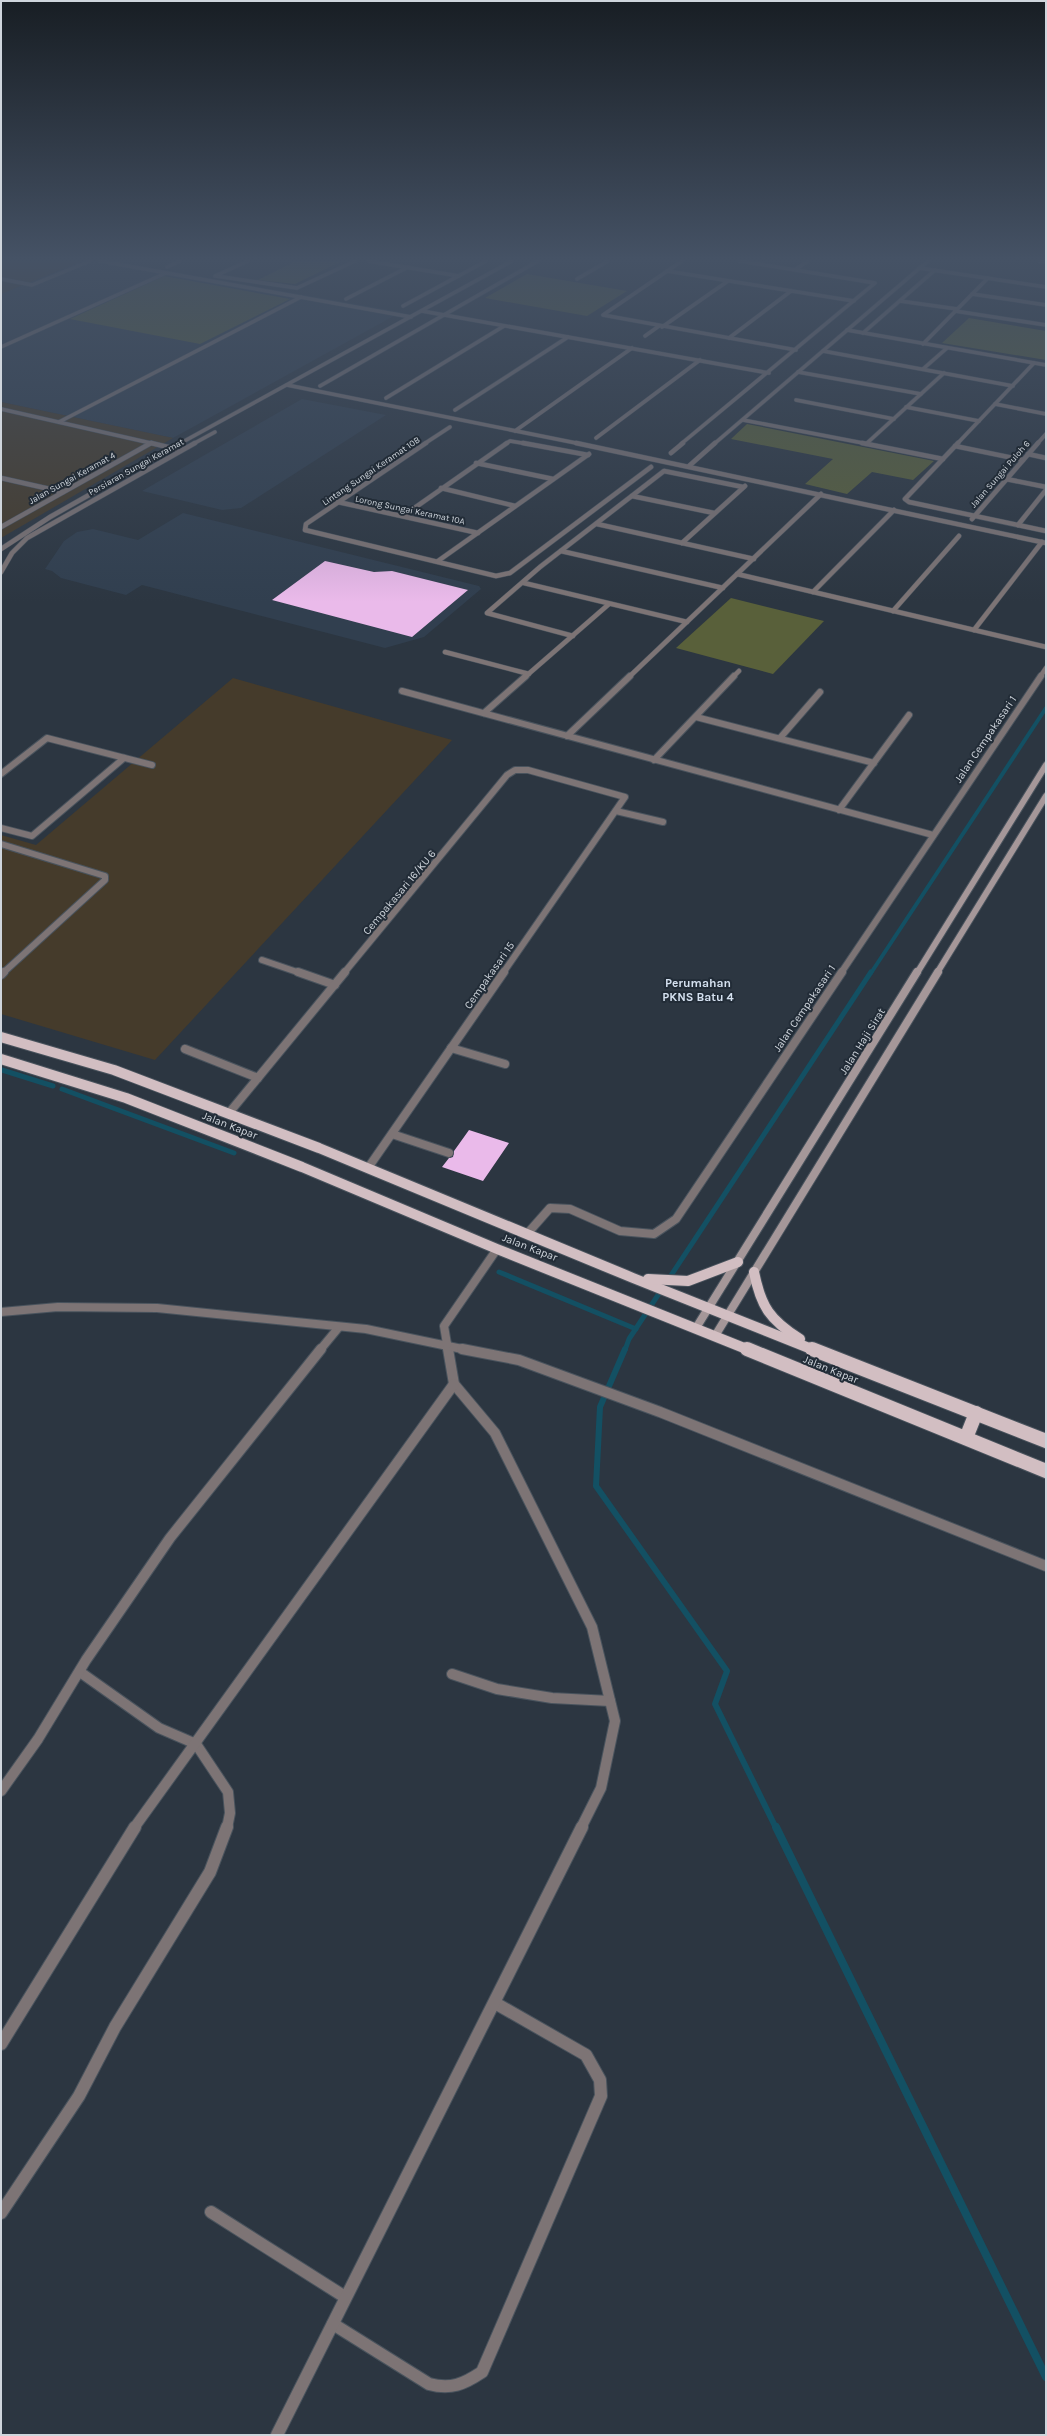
<svg xmlns="http://www.w3.org/2000/svg" width="1047" height="2436" viewBox="0 0 1047 2436" font-family="Karla,sans-serif">
	<style>
		.built { fill: #313f4f }
		.industrial { fill: #453b2b }
		.green { fill: #59603a }
		.lines { fill: none; stroke-linecap: round; stroke-linejoin: round }
		.stream-far3 { stroke: #135063; stroke-width: 4 }
		.stream-far2 { stroke: #135063; stroke-width: 5 }
		.stream-far1 { stroke: #135063; stroke-width: 6 }
		.stream { stroke: #135063; stroke-width: 8 }
		.building { fill: #eabaea }
		.minor-far5-casing { stroke: #49535d; stroke-width: 4.5 }
		.minor-far4-casing { stroke: #49535d; stroke-width: 5.5 }
		.minor-far3-casing { stroke: #49535d; stroke-width: 8 }
		.minor-far2-casing { stroke: #49535d; stroke-width: 10 }
		.minor-far1-casing { stroke: #49535d; stroke-width: 12 }
		.minor-casing { stroke: #49535d; stroke-width: 14 }
		.tertiary-far1-casing { stroke: #49535d; stroke-width: 10 }
		.tertiary-casing { stroke: #49535d; stroke-width: 12 }
		.secondary-far1-casing { stroke: #49535d; stroke-width: 8 }
		.secondary-casing { stroke: #49535d; stroke-width: 10 }
		.trunk-far1-casing { stroke: #49535d; stroke-width: 12 }
		.trunk-casing { stroke: #49535d; stroke-width: 16 }
		.minor-far5 { stroke: #7d7475; stroke-width: 3.5 }
		.minor-far4 { stroke: #7d7475; stroke-width: 4.5 }
		.minor-far3 { stroke: #7d7475; stroke-width: 6 }
		.minor-far2 { stroke: #7d7475; stroke-width: 8 }
		.minor-far1 { stroke: #7d7475; stroke-width: 10 }
		.minor { stroke: #7d7475; stroke-width: 12 }
		.tertiary-far1 { stroke: #7d7475; stroke-width: 8 }
		.tertiary { stroke: #7d7475; stroke-width: 10 }
		.secondary-far1 { stroke: #a59799; stroke-width: 6 }
		.secondary { stroke: #a59799; stroke-width: 8 }
		.trunk-far1 { stroke: #d2bec2; stroke-width: 10 }
		.trunk { stroke: #d2bec2; stroke-width: 14 }
		.labels { text-anchor: middle; stroke-width: 4; stroke-linejoin: round; paint-order: stroke }
		.far-street-label { font-size: 9px; fill: #cfd5dc; stroke: #222c37 }
		.street-label { font-size: 11px; fill: #cfd5dc; stroke: #222c37 }
		.neighbourhood-label { font-size: 12px; font-weight: bold; fill: #d5e1f0; stroke: #222c37 }
	</style>
	<rect width="100%" height="100%" fill="#2c3641"/>
	<g class="built">
		<polygon points="82,261 114,261 401,312 173,438 1,402 1,294"/>
		<polygon points="302,399 386,415 241,508 222,510 142,491"/>
		<polygon points="183,513 479,586 481,589 424,637 385,648 142,585 126,595 61,578 52,571 45,569 64,541 77,532 93,529 138,540"/>
	</g>
	<g class="industrial">
		<polygon points="1,261 82,261 1,294"/>
		<polygon points="1,402 173,438 1,538"/>
		<polygon points="233,678 452,740 155,1060 1,1014 1,835 36,845"/>
	</g>
	<g class="green">
		<polygon points="294,261 342,261 295,284 258,280 296,261"/>
		<polygon points="527,274 627,291 587,316 485,298"/>
		<polygon points="164,276 290,299 200,344 70,319"/>
		<polygon points="969,318 1046,331 1046,360 942,343"/>
		<polygon points="747,424 934,461 913,480 872,472 847,494 805,484 833,459 731,439"/>
		<polygon points="731,598 824,621 773,674 676,648"/>
	</g>
	<g class="lines">
		<polyline class="stream-far3" points="871,973 1046,708"/>
		<g class="stream-far2">
			<polyline points="2,1070 53,1086"/>
			<polyline points="62,1089 234,1153"/>
			<polyline points="499,1272 636,1329"/>
			<polyline points="668,1280 871,972"/>
			<polyline points="625,1350 629,1339 662,1289"/>
		</g>
		<polyline class="stream-far1" points="625,1349 600,1407 596,1486 727,1671 715,1704 776,1828"/>
		<polyline class="stream" points="776,1827 1046,2377"/>
	</g>
	<g class="building">
		<polygon points="325,561 374,572 392,571 468,590 412,637 272,600"/>
		<polygon points="469,1130 509,1143 483,1181 442,1167 449,1158 453,1157 454,1151"/>
	</g>
	<g class="lines">
		<defs>
			<g id="minor-far5">
				<polyline points="100,261 411,317"/>
				<polyline points="368,261 459,276"/>
				<polyline points="682,261 603,315 796,350"/>
				<polyline points="1040,261 1046,262"/>
				<polyline points="167,267 180,261"/>
				<polyline points="919,268 1046,287"/>
				<polyline points="796,269 808,261"/>
				<polyline points="667,271 854,301"/>
				<polyline points="215,276 248,261"/>
				<polyline points="216,276 297,288 355,261"/>
				<polyline points="1,279 32,285 90,261"/>
				<polyline points="577,279 608,261"/>
				<polyline points="972,294 1046,305"/>
				<polyline points="346,299 408,267"/>
				<polyline points="900,301 957,309"/>
				<polyline points="403,306 486,261"/>
				<polyline points="422,311 769,373"/>
				<polyline points="955,311 1046,325"/>
				<polyline points="662,327 728,281"/>
				<polyline points="847,330 1046,365"/>
				<polyline points="863,333 935,270"/>
				<polyline points="645,336 659,326"/>
				<polyline points="729,338 791,291"/>
				<polyline points="923,344 988,278"/>
				<polyline points="1,347 166,273"/>
				<polyline points="823,351 1013,386"/>
				<polyline points="923,369 947,348"/>
				<polyline points="798,372 921,394"/>
				<polyline points="287,385 581,444"/>
				<polyline points="320,386 538,261"/>
				<polyline points="386,398 504,326"/>
				<polyline points="796,400 894,419"/>
				<polyline points="995,404 1046,414"/>
				<polyline points="906,407 979,421"/>
				<polyline points="1,409 155,444"/>
				<polyline points="455,410 568,337"/>
				<polyline points="743,420 868,444"/>
				<polyline points="59,422 301,297"/>
				<polyline points="515,431 632,348"/>
				<polyline points="596,438 700,360"/>
				<polyline points="150,444 152,443"/>
				<polyline points="179,444 512,261"/>
				<polyline points="193,444 215,432"/>
				<polyline points="424,444 450,427"/>
				<polyline points="505,444 510,441 528,444"/>
				<polyline points="681,444 875,283 740,261"/>
				<polyline points="714,444 928,261"/>
				<polyline points="866,444 944,373"/>
				<polyline points="957,444 1034,363"/>
				<polyline points="1037,444 1046,434"/>
			</g>
			<g id="minor-far4">
				<polyline points="151,443 176,449"/>
				<polyline points="426,443 306,524 305,530 496,576 510,573 651,467"/>
				<polyline points="523,443 588,455"/>
				<polyline points="576,443 1046,543"/>
				<polyline points="862,443 943,459"/>
				<polyline points="958,443 905,499 909,502 1046,531"/>
				<polyline points="955,446 1023,460"/>
				<polyline points="671,453 683,443"/>
				<polyline points="1028,454 1046,458"/>
				<polyline points="476,463 553,479"/>
				<polyline points="689,466 715,443"/>
				<polyline points="1,478 63,492"/>
				<polyline points="1006,479 1046,487"/>
				<polyline points="441,488 515,506"/>
				<polyline points="632,496 714,513"/>
				<polyline points="338,502 478,533"/>
				<polyline points="403,516 507,443"/>
				<polyline points="972,519 1038,443"/>
				<polyline points="597,524 754,559"/>
				<polyline points="1018,525 1046,490"/>
				<polyline points="1,527 151,443"/>
				<polyline points="682,543 745,486"/>
				<polyline points="1,549 50,517 181,443"/>
				<polyline points="561,551 723,588"/>
				<polyline points="438,561 589,454"/>
				<polyline points="1,572 12,553 27,538 195,443"/>
				<polyline points="737,574 1046,647"/>
				<polyline points="524,583 687,622"/>
				<polyline points="813,592 894,510"/>
				<polyline points="893,611 959,536"/>
				<polyline points="974,630 1042,542"/>
				<polyline points="573,636 487,613 540,567 664,471 743,487"/>
				<polyline points="445,652 529,674"/>
				<polyline points="525,677 609,604"/>
				<polyline points="629,677 821,494"/>
				<polyline points="733,677 739,671"/>
				<polyline points="1040,677 1046,668"/>
			</g>
			<g id="minor-far3">
				<polyline points="402,691 933,835"/>
				<polyline points="484,713 526,676"/>
				<polyline points="696,717 874,763"/>
				<polyline points="567,736 630,676"/>
				<polyline points="780,738 820,692"/>
				<polyline points="654,760 734,676"/>
				<polyline points="1,774 47,738 152,765"/>
				<polyline points="839,810 909,715"/>
				<polyline points="616,811 663,822"/>
				<polyline points="1,828 32,836 124,758"/>
				<polyline points="1,844 105,876 105,880 3,973"/>
				<polyline points="262,960 300,973"/>
				<polyline points="344,973 507,775 515,770 528,770 625,797 503,973"/>
				<polyline points="841,973 1041,676"/>
			</g>
			<g id="minor-far2">
				<polyline points="298,972 335,985"/>
				<polyline points="1,975 4,972"/>
				<polyline points="451,1048 505,1064"/>
				<polyline points="185,1049 258,1078"/>
				<polyline points="229,1113 345,972"/>
				<polyline points="392,1134 449,1153"/>
				<polyline points="368,1168 504,972"/>
				<polyline points="527,1234 550,1208 570,1209 620,1231 654,1234 676,1219 842,972"/>
				<polyline points="447,1344 448,1350"/>
				<polyline points="320,1350 339,1327"/>
			</g>
			<g id="minor-far1">
				<polyline points="448,1349 454,1384 495,1433 592,1627 615,1721 601,1788 581,1828"/>
				<polyline points="80,1672 159,1728 196,1744 228,1792 230,1813 227,1828"/>
				<polyline points="452,1674 497,1689 552,1698 610,1701"/>
				<polyline points="1,1791 38,1739 86,1660 170,1538 321,1349"/>
				<polyline points="134,1828 454,1384"/>
			</g>
			<g id="minor">
				<polyline points="1,2044 135,1827"/>
				<polyline points="211,2212 345,2297"/>
				<polyline points="1,2213 79,2096 115,2027 210,1872 227,1827"/>
				<path d="M333,2324L429,2384C451,2390 464,2384 482,2372L601,2096L600,2080L586,2055L495,2003"/>
				<polyline points="277,2435 582,1827"/>
			</g>
			<g id="tertiary-far1">
				<polyline points="1,1312 58,1307 157,1308 366,1329 467,1350"/>
				<polyline points="447,1344 444,1326 497,1249"/>
			</g>
			<polyline id="tertiary" points="462,1349 519,1360 660,1412 1046,1566"/>
			<g id="secondary-far1">
				<polyline points="917,973 1046,765"/>
				<polyline points="937,973 1046,796"/>
			</g>
			<g id="secondary">
				<polyline points="696,1328 917,972"/>
				<polyline points="715,1336 938,972"/>
			</g>
			<g id="trunk-far1">
				<polyline points="1,1037 114,1070 319,1148 633,1278 814,1350"/>
				<polyline points="1,1059 126,1098 302,1167 497,1249 749,1350"/>
				<path d="M754,1272C761,1307 770,1320 800,1339"/>
				<polyline points="648,1279 688,1281 738,1262"/>
			</g>
			<g id="trunk">
				<polyline points="747,1349 1046,1471"/>
				<polyline points="812,1349 1046,1441"/>
				<polyline points="966,1438 976,1413"/>
			</g>
		</defs>
		<use href="#minor-far5" class="minor-far5-casing"/>
		<use href="#minor-far4" class="minor-far4-casing"/>
		<use href="#minor-far3" class="minor-far3-casing"/>
		<use href="#minor-far2" class="minor-far2-casing"/>
		<use href="#minor-far1" class="minor-far1-casing"/>
		<use href="#minor" class="minor-casing"/>
		<use href="#tertiary-far1" class="tertiary-far1-casing"/>
		<use href="#tertiary" class="tertiary-casing"/>
		<use href="#secondary-far1" class="secondary-far1-casing"/>
		<use href="#secondary" class="secondary-casing"/>
		<use href="#trunk-far1" class="trunk-far1-casing"/>
		<use href="#trunk" class="trunk-casing"/>
		<use href="#minor-far5" class="minor-far5"/>
		<use href="#minor-far4" class="minor-far4"/>
		<use href="#minor-far3" class="minor-far3"/>
		<use href="#minor-far2" class="minor-far2"/>
		<use href="#minor-far1" class="minor-far1"/>
		<use href="#minor" class="minor"/>
		<use href="#tertiary-far1" class="tertiary-far1"/>
		<use href="#tertiary" class="tertiary"/>
		<use href="#secondary-far1" class="secondary-far1"/>
		<use href="#secondary" class="secondary"/>
		<use href="#trunk-far1" class="trunk-far1"/>
		<use href="#trunk" class="trunk"/>
	</g>
	<linearGradient id="sky" x2="0" y2="1"><stop stop-color="#181e24"/><stop offset="0.43" stop-color="#455265"/><stop offset="1" stop-color="#455265" stop-opacity="0"/></linearGradient>
	<rect width="1047" height="602" fill="url(#sky)"/>
	<g class="labels">
		<g class="far-street-label">
			<text transform="translate(136 467) rotate(-29)" y="3">Persiaran Sungai Keramat</text>
			<text transform="translate(371 471) rotate(-34)" y="3">Lintang Sungai Keramat 10B</text>
			<text transform="translate(1000 474) rotate(-49)" y="3">Jalan Sungai Puloh 6</text>
			<text transform="translate(72 478) rotate(-29)" y="3">Jalan Sungai Keramat 4</text>
			<text transform="translate(410 510) rotate(12)" y="3">Lorong Sungai Keramat 10A</text>
		</g>
		<g class="street-label">
			<text transform="translate(985 739) rotate(-56)" y="4">Jalan Cempakasari 1</text>
			<text transform="translate(399 892) rotate(-50)" y="4">Cempakasari 16/KU 6</text>
			<text transform="translate(489 975) rotate(-55)" y="4">Cempakasari 15</text>
			<text transform="translate(804 1008) rotate(-56)" y="4">Jalan Cempakasari 1</text>
			<text transform="translate(862 1041) rotate(-58)" y="4">Jalan Haji Sirat</text>
			<text transform="translate(230 1125) rotate(21)" y="4">Jalan Kapar</text>
			<text transform="translate(530 1247) rotate(21)" y="4">Jalan Kapar</text>
			<text transform="translate(831 1369) rotate(22)" y="4">Jalan Kapar</text>
		</g>
		<g class="neighbourhood-label">
			<text x="698" y="987">Perumahan<tspan x="698" dy="14">PKNS Batu 4</tspan></text>
		</g>
	</g>
	<rect width="1047" height="2436" fill="none" stroke="#cfd5dc" stroke-width="4"/>
</svg>
